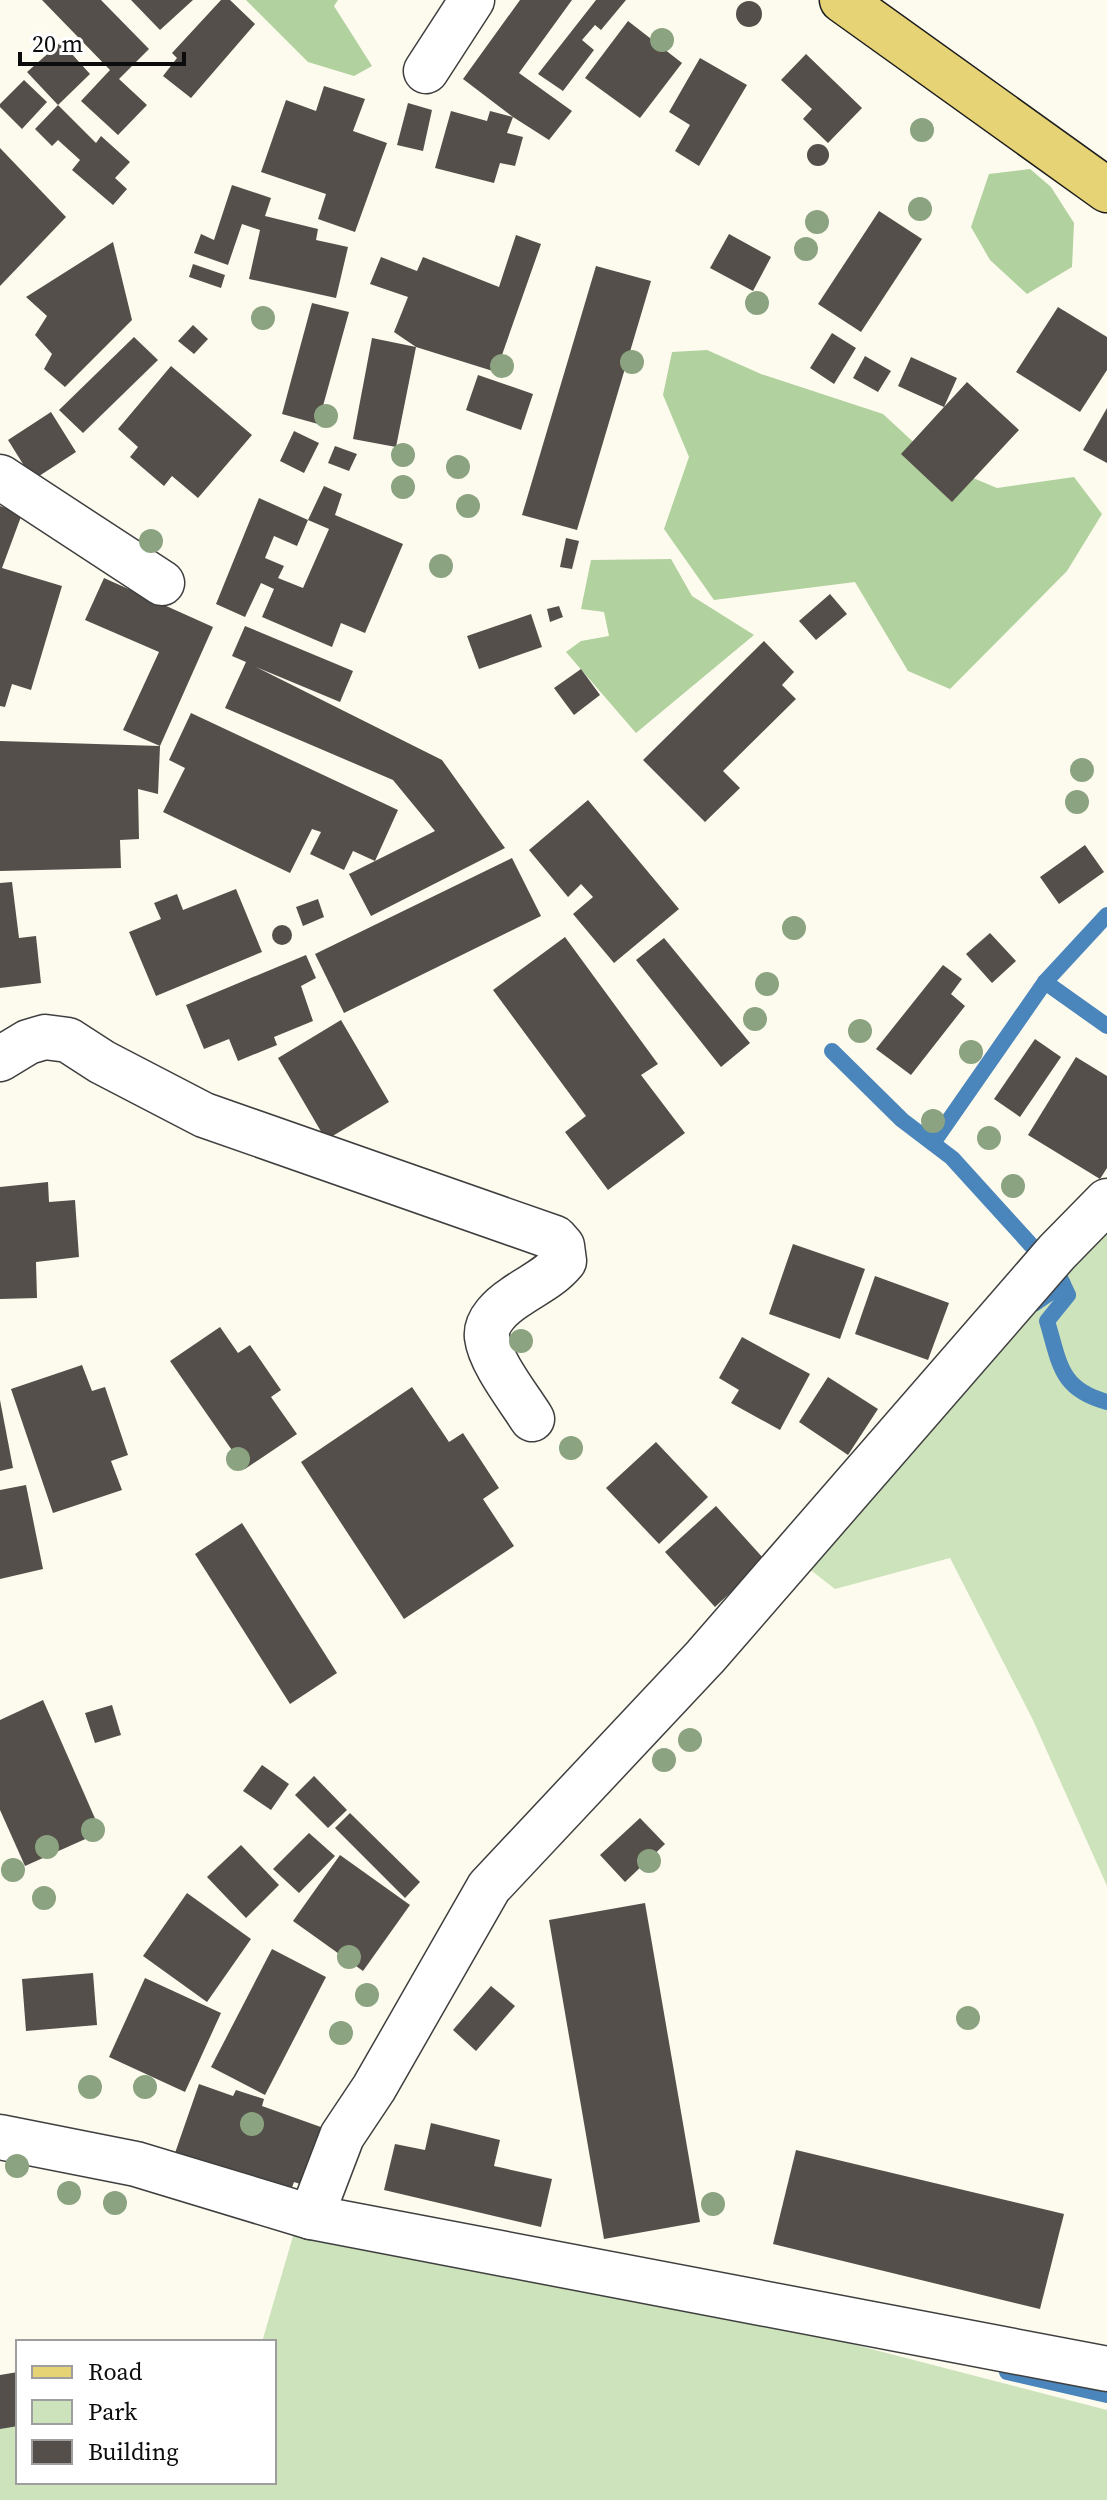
<svg xmlns="http://www.w3.org/2000/svg" width="1107" height="2500" viewBox="0 0 1107 2500" font-family="'Source Serif 4',serif">
	<style>
		.green { fill: #cde3bc }
		.forest { fill: #b1d19e }
		.lines { fill: none; stroke-linecap: round; stroke-linejoin: round }
		.stream { stroke: #4a85bb; stroke-width: 16 }
		.building { fill: #544f4a }
		.minor-casing { stroke: #3f3f3f; stroke-width: 47 }
		.major-casing { stroke: #1d1d1d; stroke-width: 47 }
		.minor { stroke: #fff; stroke-width: 44 }
		.major { stroke: #e6d375; stroke-width: 44 }
		.tree { fill: #8ba380 }
	</style>
	<rect width="100%" height="100%" fill="#fdfbee"/>
	<g class="green">
		<polygon points="1107,1215 1107,1886 1033,1720 950,1558 835,1589 799,1561"/>
		<polygon points="303,2202 1107,2410 1107,2500 0,2500 0,2427 18,2424 18,2482 274,2482 274,2342 262,2342"/>
	</g>
	<g class="forest">
		<polygon points="246,0 338,0 334,6 372,66 354,76 308,62"/>
		<polygon points="1030,169 1051,187 1074,223 1072,267 1027,294 990,260 971,227 989,174"/>
		<polygon points="707,350 761,374 883,414 935,462 997,488 1074,477 1102,514 1067,571 950,689 908,671 855,582 714,600 664,529 689,457 663,395 672,352"/>
		<polygon points="671,559 692,596 754,635 636,733 566,652 581,641 609,636 604,612 581,609 591,560"/>
	</g>
	<g class="lines">
		<g class="stream">
			<polyline points="1045,982 1107,1026"/>
			<polyline points="832,1051 902,1120 952,1158 1031,1245"/>
			<polyline points="933,1143 1045,982 1107,915"/>
			<path d="M1060,1278L1068,1295L1047,1321C1060,1363 1059,1389 1107,1402"/>
			<polyline points="1034,1304 1063,1284"/>
			<polyline points="1007,2372 1107,2395"/>
		</g>
	</g>
	<g class="building">
		<polygon points="42,0 101,0 149,49 119,79 147,105 118,135 81,101 110,70"/>
		<polygon points="131,0 193,0 160,30"/>
		<polygon points="221,0 230,0 255,24 191,98 163,76 177,58 172,53"/>
		<polygon points="520,0 572,0 519,73 572,111 549,140 513,117 463,79"/>
		<polygon points="596,0 626,0 601,30 595,25 582,40 594,50 563,91 538,74"/>
		<circle cx="749" cy="14" r="13"/>
		<polygon points="628,21 682,63 640,118 585,78"/>
		<polygon points="61,42 90,74 58,105 96,143 101,136 130,162 115,178 127,189 113,205 72,170 80,160 58,140 52,146 35,129 58,105 27,72"/>
		<polygon points="806,54 862,108 828,143 803,119 812,109 781,80"/>
		<polygon points="700,58 747,85 699,166 675,151 690,125 669,112"/>
		<polygon points="24,80 47,102 22,129 0,107 0,104"/>
		<polygon points="324,86 365,99 353,131 387,143 355,232 318,219 326,194 261,172 286,100 316,111"/>
		<polygon points="408,103 432,110 423,151 397,145"/>
		<polygon points="451,111 487,121 490,111 513,117 507,133 523,137 515,166 500,163 494,183 435,168"/>
		<circle cx="818" cy="155" r="11"/>
		<polygon points="0,148 66,217 0,286"/>
		<polygon points="232,185 271,198 265,216 318,229 316,240 348,247 336,298 249,279 260,230 242,224 228,265 194,253 201,234 214,240"/>
		<polygon points="879,211 922,239 861,332 818,304"/>
		<polygon points="729,234 771,257 753,291 710,268"/>
		<polygon points="516,235 541,244 496,372 416,347 394,332 408,297 370,284 381,257 417,271 423,257 499,287"/>
		<polygon points="113,242 132,320 65,387 44,369 52,354 35,335 47,316 26,297"/>
		<polygon points="193,264 225,275 221,288 189,277"/>
		<polygon points="596,266 651,281 577,530 522,515"/>
		<polygon points="312,303 349,312 318,424 282,414"/>
		<polygon points="1058,307 1107,337 1107,370 1080,412 1016,372"/>
		<polygon points="193,325 208,339 194,354 178,341"/>
		<polygon points="832,333 856,348 834,384 810,368"/>
		<polygon points="134,337 158,360 83,433 59,410"/>
		<polygon points="372,338 416,347 396,447 353,439"/>
		<polygon points="865,356 891,371 878,392 853,378"/>
		<polygon points="911,357 957,378 944,407 967,382 1019,430 952,502 901,454 944,407 898,386"/>
		<polygon points="171,366 252,435 198,498 172,476 164,486 130,457 138,447 118,429"/>
		<polygon points="478,375 533,394 521,430 466,410"/>
		<polygon points="1107,408 1107,463 1083,450"/>
		<polygon points="51,412 76,452 33,480 8,440"/>
		<polygon points="294,431 319,443 304,473 280,461"/>
		<polygon points="335,446 357,454 349,471 328,463"/>
		<polygon points="324,486 342,494 335,515 403,544 365,633 341,623 332,647 262,617 274,589 261,583 245,617 216,604 259,498 308,520 297,546 274,536 265,558 284,566 278,578 303,588 329,529 308,520"/>
		<polygon points="0,506 22,514 2,568 62,586 31,690 12,684 5,707 0,706"/>
		<polygon points="566,538 579,541 572,569 560,567"/>
		<polygon points="104,578 213,627 160,746 158,794 138,789 139,839 120,840 121,868 0,871 0,741 160,746 123,730 159,652 85,620"/>
		<polygon points="830,594 847,614 816,640 799,621"/>
		<polygon points="559,606 563,617 550,622 547,609"/>
		<polygon points="531,614 542,647 479,669 467,636"/>
		<polygon points="245,626 353,671 340,702 256,667 442,760 505,848 371,916 349,874 435,831 393,780 225,708 246,662 232,656"/>
		<polygon points="764,641 794,672 782,685 796,699 723,771 740,788 705,822 643,760"/>
		<polygon points="581,669 600,695 574,715 554,688"/>
		<polygon points="191,713 398,810 375,861 353,851 344,870 310,854 321,832 312,829 290,873 163,812 185,768 169,760"/>
		<polygon points="588,800 679,909 614,963 573,914 593,897 581,884 568,897 529,850"/>
		<polygon points="1085,845 1104,872 1059,904 1040,877"/>
		<polygon points="512,858 541,916 344,1013 315,954"/>
		<polygon points="12,882 19,938 36,936 41,983 0,988 0,883"/>
		<polygon points="236,889 262,952 156,996 129,932 161,919 154,903 177,894 183,910"/>
		<polygon points="318,899 324,917 303,926 296,907"/>
		<circle cx="282" cy="935" r="10"/>
		<polygon points="990,933 1016,961 992,983 966,954"/>
		<polygon points="565,937 658,1064 641,1075 685,1133 608,1190 565,1132 586,1116 493,990"/>
		<polygon points="664,938 750,1043 721,1067 636,960"/>
		<polygon points="306,955 316,978 301,986 313,1021 274,1037 277,1045 238,1061 229,1039 204,1049 186,1005"/>
		<polygon points="943,965 962,979 951,994 965,1006 911,1075 876,1049"/>
		<polygon points="341,1020 389,1102 326,1140 278,1058"/>
		<polygon points="1035,1039 1061,1057 1020,1117 994,1099"/>
		<polygon points="1076,1057 1107,1076 1107,1168 1100,1179 1028,1135"/>
		<polygon points="48,1182 49,1202 75,1200 79,1257 36,1262 37,1298 0,1299 0,1187"/>
		<polygon points="793,1244 865,1269 840,1339 769,1314"/>
		<polygon points="875,1276 949,1303 928,1360 855,1334"/>
		<polygon points="220,1327 238,1353 250,1345 281,1390 271,1397 297,1434 245,1469 170,1361"/>
		<polygon points="742,1337 810,1374 780,1430 731,1403 739,1390 719,1378"/>
		<polygon points="82,1365 92,1391 105,1387 128,1455 111,1461 122,1490 53,1513 11,1389"/>
		<polygon points="828,1377 878,1409 848,1455 799,1422"/>
		<polygon points="412,1387 449,1442 463,1433 499,1488 483,1499 514,1546 404,1619 301,1462"/>
		<polygon points="0,1400 13,1468 0,1471"/>
		<polygon points="656,1442 708,1497 659,1544 606,1488"/>
		<polygon points="26,1485 43,1569 0,1579 0,1490"/>
		<polygon points="716,1506 765,1560 715,1607 665,1552"/>
		<polygon points="242,1523 337,1673 290,1704 195,1554"/>
		<polygon points="43,1700 101,1832 25,1866 0,1810 0,1720"/>
		<polygon points="112,1705 121,1735 95,1743 85,1713"/>
		<polygon points="262,1765 289,1784 271,1810 243,1791"/>
		<polygon points="314,1776 347,1810 328,1828 295,1795"/>
		<polygon points="350,1813 420,1882 405,1898 335,1828"/>
		<polygon points="640,1818 665,1844 625,1882 600,1855"/>
		<polygon points="309,1833 335,1856 299,1893 273,1869"/>
		<polygon points="241,1845 279,1885 246,1918 207,1877"/>
		<polygon points="340,1855 410,1905 363,1971 293,1921"/>
		<polygon points="187,1893 251,1939 207,2002 143,1956"/>
		<polygon points="645,1903 700,2222 604,2239 549,1920"/>
		<polygon points="272,1949 326,1977 265,2095 211,2067"/>
		<polygon points="93,1973 97,2025 26,2031 22,1979"/>
		<polygon points="145,1978 221,2013 185,2092 109,2057"/>
		<polygon points="491,1986 515,2006 476,2051 453,2030"/>
		<polygon points="199,2084 233,2096 236,2090 264,2099 262,2106 332,2131 312,2188 294,2182 290,2193 175,2153"/>
		<polygon points="431,2123 500,2140 494,2166 552,2179 541,2227 384,2190 395,2144 425,2150"/>
		<polygon points="796,2150 1064,2214 1040,2309 773,2244"/>
		<polygon points="18,2372 18,2426 0,2429 0,2375"/>
	</g>
	<g class="lines">
		<defs>
			<g id="minor">
				<polyline points="426,71 472,0"/>
				<polyline points="0,477 162,583"/>
				<path d="M0,1059L28,1042L45,1037L68,1040L102,1062L204,1115L555,1238L562,1246L564,1261C550,1278 532,1285 514,1298C502,1306 485,1321 487,1337C490,1362 519,1398 532,1419"/>
				<polyline points="0,2137 136,2164 311,2217 1107,2369"/>
				<polyline points="311,2217 342,2136 374,2088 489,1887 705,1657 1057,1252 1107,1201"/>
			</g>
			<polyline id="major" points="842,0 1107,190"/>
		</defs>
		<use href="#minor" class="minor-casing"/>
		<use href="#major" class="major-casing"/>
		<use href="#minor" class="minor"/>
		<use href="#major" class="major"/>
	</g>
	<g class="tree">
		<circle cx="662" cy="40" r="12"/>
		<circle cx="922" cy="130" r="12"/>
		<circle cx="920" cy="209" r="12"/>
		<circle cx="817" cy="222" r="12"/>
		<circle cx="806" cy="249" r="12"/>
		<circle cx="757" cy="303" r="12"/>
		<circle cx="263" cy="318" r="12"/>
		<circle cx="632" cy="362" r="12"/>
		<circle cx="502" cy="366" r="12"/>
		<circle cx="326" cy="416" r="12"/>
		<circle cx="403" cy="455" r="12"/>
		<circle cx="458" cy="467" r="12"/>
		<circle cx="403" cy="487" r="12"/>
		<circle cx="468" cy="506" r="12"/>
		<circle cx="151" cy="541" r="12"/>
		<circle cx="441" cy="566" r="12"/>
		<circle cx="1082" cy="770" r="12"/>
		<circle cx="1077" cy="802" r="12"/>
		<circle cx="794" cy="928" r="12"/>
		<circle cx="767" cy="984" r="12"/>
		<circle cx="755" cy="1019" r="12"/>
		<circle cx="860" cy="1031" r="12"/>
		<circle cx="971" cy="1052" r="12"/>
		<circle cx="933" cy="1121" r="12"/>
		<circle cx="989" cy="1138" r="12"/>
		<circle cx="1013" cy="1186" r="12"/>
		<circle cx="521" cy="1341" r="12"/>
		<circle cx="571" cy="1448" r="12"/>
		<circle cx="238" cy="1459" r="12"/>
		<circle cx="690" cy="1740" r="12"/>
		<circle cx="664" cy="1760" r="12"/>
		<circle cx="93" cy="1830" r="12"/>
		<circle cx="47" cy="1847" r="12"/>
		<circle cx="649" cy="1861" r="12"/>
		<circle cx="13" cy="1870" r="12"/>
		<circle cx="44" cy="1898" r="12"/>
		<circle cx="349" cy="1957" r="12"/>
		<circle cx="367" cy="1995" r="12"/>
		<circle cx="968" cy="2018" r="12"/>
		<circle cx="341" cy="2033" r="12"/>
		<circle cx="90" cy="2087" r="12"/>
		<circle cx="145" cy="2087" r="12"/>
		<circle cx="252" cy="2124" r="12"/>
		<circle cx="17" cy="2166" r="12"/>
		<circle cx="69" cy="2193" r="12"/>
		<circle cx="115" cy="2203" r="12"/>
		<circle cx="713" cy="2204" r="12"/>
	</g>
	<rect x="16" y="2340" width="260" height="144" fill="#ffffff" stroke="#9e9e9e" stroke-width="2"/>
	<rect x="32" y="2366" width="40" height="12" fill="#e6d375" stroke="#9e9e9e" stroke-width="2"/>
	<text x="88" y="2380" font-size="24" fill="#0c0c0c">Road</text>
	<rect x="32" y="2400" width="40" height="24" fill="#cde3bc" stroke="#9e9e9e" stroke-width="2"/>
	<text x="88" y="2420" font-size="24" fill="#0c0c0c">Park</text>
	<rect x="32" y="2440" width="40" height="24" fill="#544f4a" stroke="#9e9e9e" stroke-width="2"/>
	<text x="88" y="2460" font-size="24" fill="#0c0c0c">Building</text>
	<path d="M20 52v12h164v-12" fill="none" stroke="#0c0c0c" stroke-width="4"/>
	<text x="32" y="52" font-size="24" fill="#0c0c0c" stroke="#ffffff" stroke-width="6" paint-order="stroke">20 m</text>
</svg>
